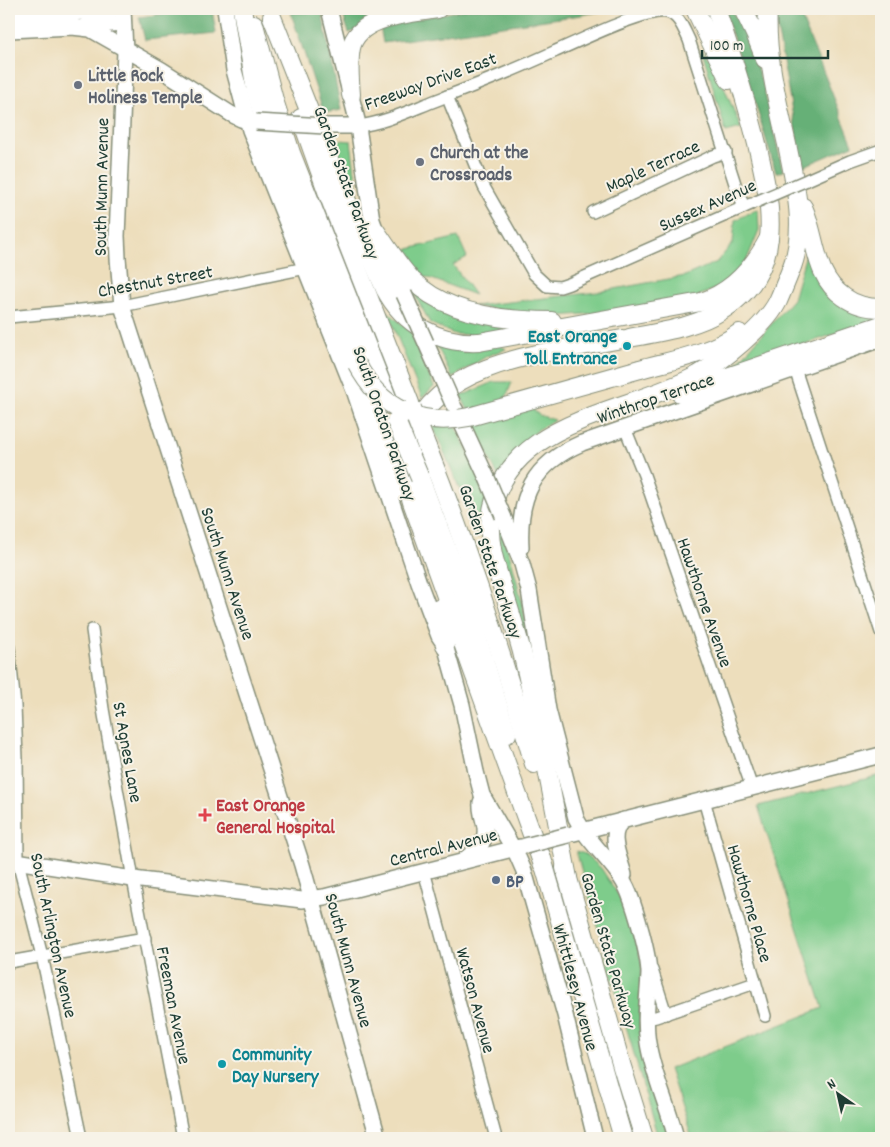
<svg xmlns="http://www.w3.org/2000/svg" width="890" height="1147" viewBox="0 0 890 1147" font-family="Dekko,sans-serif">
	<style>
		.green { fill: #7ecc8b; stroke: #4e8460 }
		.forest { fill: #66b077; stroke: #427656 }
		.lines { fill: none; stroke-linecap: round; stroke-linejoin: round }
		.minor-casing { stroke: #868e78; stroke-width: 14 }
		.major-casing { stroke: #868e78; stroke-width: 18 }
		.highway-casing { stroke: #868e78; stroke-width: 20 }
		.minor { stroke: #fff; stroke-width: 11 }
		.major { stroke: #fff; stroke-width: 15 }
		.highway { stroke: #fff; stroke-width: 18 }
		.minor-bridge-casing { stroke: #868e78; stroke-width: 14; stroke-linecap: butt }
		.major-bridge-casing { stroke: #868e78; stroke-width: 18; stroke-linecap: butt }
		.highway-bridge-casing { stroke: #868e78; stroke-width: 20; stroke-linecap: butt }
		.minor-bridge { stroke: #fff; stroke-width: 11 }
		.major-bridge { stroke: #fff; stroke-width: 15 }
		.highway-bridge { stroke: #fff; stroke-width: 18 }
		.worship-dot { fill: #6b7280; stroke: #f7f3e8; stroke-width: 2 }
		.culture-dot { fill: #0f9aa8; stroke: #f7f3e8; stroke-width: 2 }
		.health-dot { fill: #e0444e; stroke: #f7f3e8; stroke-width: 2 }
		.service-dot { fill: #5c6f8a; stroke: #f7f3e8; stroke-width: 2 }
		.labels { text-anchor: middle; stroke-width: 4; stroke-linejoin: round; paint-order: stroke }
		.worship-label { font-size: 19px; font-weight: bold; fill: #5b616d; stroke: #f7f3e8; text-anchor: start }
		.street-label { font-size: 19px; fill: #1f3d34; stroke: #f7f3e8 }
		.culture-label { font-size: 19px; font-weight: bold; fill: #0d838f; stroke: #f7f3e8; text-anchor: end }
		.health-label { font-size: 19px; font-weight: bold; fill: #be3a42; stroke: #f7f3e8; text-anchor: start }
		.service-label { font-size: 19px; font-weight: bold; fill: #4e5e75; stroke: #f7f3e8; text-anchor: start }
	</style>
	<rect width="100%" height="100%" fill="#f7f3e8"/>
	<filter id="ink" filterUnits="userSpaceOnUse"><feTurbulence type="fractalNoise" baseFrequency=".02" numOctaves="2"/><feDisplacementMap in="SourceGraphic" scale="10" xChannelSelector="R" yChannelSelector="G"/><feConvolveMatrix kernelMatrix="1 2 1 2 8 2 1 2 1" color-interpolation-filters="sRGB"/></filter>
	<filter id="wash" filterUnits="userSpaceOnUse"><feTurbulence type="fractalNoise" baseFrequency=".0096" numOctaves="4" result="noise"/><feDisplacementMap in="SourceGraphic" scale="20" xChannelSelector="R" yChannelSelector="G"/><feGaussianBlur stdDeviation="1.12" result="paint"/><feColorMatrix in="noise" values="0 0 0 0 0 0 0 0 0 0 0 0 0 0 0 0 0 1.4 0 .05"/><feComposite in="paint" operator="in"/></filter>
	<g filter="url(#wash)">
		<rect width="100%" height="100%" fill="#eddebc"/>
		<g class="green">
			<polygon points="702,50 716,68 741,128 726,132"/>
			<polygon points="329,139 351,141 359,203"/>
			<polygon points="758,209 759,230 745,264 724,285 694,298 612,312 543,317 474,306 598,292 685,276 717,262 733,243 735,220"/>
			<polygon points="458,237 467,257 453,265 475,295 413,272 400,251"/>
			<polygon points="808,247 818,278 881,314 881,318 732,369 793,299"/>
			<polygon points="413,291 514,328 482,335 454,334 430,323"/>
			<polygon points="387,311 410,331 434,387 422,398"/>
			<polygon points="434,339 496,343 506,349 487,356 452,378"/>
			<polygon points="494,382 512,382 505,400 469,412 461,396"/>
			<polygon points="528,405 539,415 555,420 539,429 519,447 499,478 471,421"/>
			<polygon points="432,424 455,424 487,493 480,536 478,538 464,499"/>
			<path d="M496,516C514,559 523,605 531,651L527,650L501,563Z"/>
			<polygon points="881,775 881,1138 692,1138 669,1069 823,1008 758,806"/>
			<polygon points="576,851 585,854 601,868 619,896 635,935 642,966 639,1028 669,1138 658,1138"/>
		</g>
		<g class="forest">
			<polygon points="203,9 212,9 216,33 145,40 139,17"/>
			<polygon points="341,9 411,9 349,33"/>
			<polygon points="468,9 615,9 581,15 383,43 380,26"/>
			<polygon points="723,9 730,9 740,22 763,85 783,171 776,173 751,89"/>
			<polygon points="777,9 798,9 853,145 802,167 776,22"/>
			<polygon points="322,12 341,110 324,113 291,13"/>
		</g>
	</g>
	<g filter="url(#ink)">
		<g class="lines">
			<defs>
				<g id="minor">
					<polyline points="447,96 484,187 534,274 547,286 560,287 569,284 751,204"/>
					<path d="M358,126C385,123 411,110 437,100C477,85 517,69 556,51C577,42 646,8 666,12C679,14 684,30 689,40L737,190L744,207"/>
					<polyline points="807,180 850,161 881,150"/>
					<polyline points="593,212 713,156 726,152"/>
					<polyline points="9,317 122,306 306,268"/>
					<polyline points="795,369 881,632"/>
					<polyline points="625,428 644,475 752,788"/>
					<polyline points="92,630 103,709 133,879 183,1138"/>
					<polyline points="9,648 15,706 17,759 18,862 42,956 81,1138"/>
					<polyline points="704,800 765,1016"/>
					<polyline points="424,871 496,1138"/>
					<polyline points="9,962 145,938"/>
					<polyline points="652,970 666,1014"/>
					<polyline points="646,1019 656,1017 755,983"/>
				</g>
				<g id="major">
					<polyline points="123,9 125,51 117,236 118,258 122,306 302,865 378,1138"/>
					<polyline points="225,9 234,70 250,130 355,393 419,583 439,636 445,645 462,705 476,772 482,795 517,855 524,871 565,1015 595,1138"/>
					<polyline points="329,9 357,120 372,220 384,253 404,294"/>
					<polyline points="86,26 123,23"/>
					<polyline points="9,30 72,27 90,29 162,70 231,114 241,119 252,122"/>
					<polyline points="325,126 358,126"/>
					<polyline points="426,343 442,379"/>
					<polyline points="455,409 487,478"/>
					<path d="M503,516L522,564L529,590L548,710L576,818C589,846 617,863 629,893C636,911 649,955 649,974C648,997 644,1020 648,1043C653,1075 668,1106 676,1138"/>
					<path d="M521,547C518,496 533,464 582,443L881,339"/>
					<polyline points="574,833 881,755"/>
					<path d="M465,859C479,849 489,840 484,822C482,815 480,809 481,802"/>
					<polyline points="9,860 133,879 302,900 324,897 520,847"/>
					<path d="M624,875C620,858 606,832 624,820"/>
				</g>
				<g id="highway">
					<polyline points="242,9 256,91 271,145 371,400 400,489"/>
					<polyline points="695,9 729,80"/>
					<polyline points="743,9 756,36 765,59"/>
					<polyline points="9,15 111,9"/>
					<path d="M272,17L324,148L385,289C404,325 439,344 479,342L701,302C733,292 754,267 769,238"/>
					<polyline points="254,24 274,100 291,153 390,405"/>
					<path d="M351,95C350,80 348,63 351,48C358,15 411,14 438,9"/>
					<polyline points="301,118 328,194 410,403"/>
					<path d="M803,207C817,237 813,276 844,297C855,305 868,308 881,308"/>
					<path d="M375,230C387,247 398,265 412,280C447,315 506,321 552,321"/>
					<path d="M629,338C661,332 697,327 724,309C787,268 771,205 757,144C746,98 731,53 716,9"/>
					<path d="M640,369C673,360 710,354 739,333"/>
					<polyline points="680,393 881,325"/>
					<path d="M427,447C469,551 503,657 534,764"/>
					<polyline points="420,478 463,592 507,734"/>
					<polyline points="438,609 445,631 445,645"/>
					<polyline points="541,855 623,1138"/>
					<path d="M543,865L412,502C404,478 403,456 413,432C442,359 554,352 622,339"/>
					<polyline points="565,868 622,1067 644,1138"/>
					<path d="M568,878C553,802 540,726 522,652C516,630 509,608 502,586C496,566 489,546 490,525C498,419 625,415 698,375C722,361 766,326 778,301C782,292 786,282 790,272C807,232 796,189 788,149C778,104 765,54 768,9"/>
				</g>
			</defs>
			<use href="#minor" class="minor-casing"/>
			<use href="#major" class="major-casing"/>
			<use href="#highway" class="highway-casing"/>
			<use href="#minor" class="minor"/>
			<use href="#major" class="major"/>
			<use href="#highway" class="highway"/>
			<defs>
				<polyline id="minor-bridge" points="756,202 807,180"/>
				<g id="major-bridge">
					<polyline points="256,122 325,126"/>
					<polyline points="404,294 426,343"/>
					<polyline points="442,379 453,404"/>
					<polyline points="487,478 503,516"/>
					<polyline points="525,846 568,835"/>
				</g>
				<g id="highway-bridge">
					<path d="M357,364C380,409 420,427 469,417L640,369"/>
					<polyline points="412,408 427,447"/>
					<polyline points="396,421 420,478"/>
				</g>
			</defs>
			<use href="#minor-bridge" class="minor-bridge-casing"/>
			<use href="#major-bridge" class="major-bridge-casing"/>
			<use href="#highway-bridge" class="highway-bridge-casing"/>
			<use href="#minor-bridge" class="minor-bridge"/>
			<use href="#major-bridge" class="major-bridge"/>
			<use href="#highway-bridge" class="highway-bridge"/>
		</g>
	</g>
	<g class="worship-dot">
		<circle cx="78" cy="85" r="5"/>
		<circle cx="420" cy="162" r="5"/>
	</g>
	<g class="culture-dot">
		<circle cx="627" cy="346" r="5"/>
		<circle cx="222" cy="1064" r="5"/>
	</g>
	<path class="health-dot" d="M202.5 807.5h5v5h5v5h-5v5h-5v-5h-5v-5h5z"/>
	<circle class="service-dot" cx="496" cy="880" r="5"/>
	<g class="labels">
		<g class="worship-label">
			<text x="88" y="81">Little Rock<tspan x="88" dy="22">Holiness Temple</tspan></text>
			<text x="430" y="158">Church at the<tspan x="430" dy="22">Crossroads</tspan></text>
		</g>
		<g class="street-label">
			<text transform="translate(430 80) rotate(-20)" y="7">Freeway Drive East</text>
			<text transform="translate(652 165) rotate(-25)" y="7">Maple Terrace</text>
			<text transform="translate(348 182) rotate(70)" y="7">Garden State Parkway</text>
			<text transform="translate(100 187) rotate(-89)" y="7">South Munn Avenue</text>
			<text transform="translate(707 204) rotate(-24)" y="7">Sussex Avenue</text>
			<text transform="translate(155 280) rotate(-10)" y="7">Chestnut Street</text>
			<text transform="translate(655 397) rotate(-19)" y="7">Winthrop Terrace</text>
			<text transform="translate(386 423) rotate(71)" y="7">South Oraton Parkway</text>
			<text transform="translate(492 561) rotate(71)" y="7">Garden State Parkway</text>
			<text transform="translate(229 573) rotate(72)" y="7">South Munn Avenue</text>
			<text transform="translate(706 602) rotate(71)" y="7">Hawthorne Avenue</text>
			<text transform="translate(129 752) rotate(80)" y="7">St Agnes Lane</text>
			<text transform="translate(443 846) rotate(-14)" y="7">Central Avenue</text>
			<text transform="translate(751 903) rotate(74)" y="7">Hawthorne Place</text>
			<text transform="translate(55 935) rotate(78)" y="7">South Arlington Avenue</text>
			<text transform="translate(610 950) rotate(74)" y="7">Garden State Parkway</text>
			<text transform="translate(350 960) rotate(75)" y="7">South Munn Avenue</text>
			<text transform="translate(577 987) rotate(75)" y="7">Whittlesey Avenue</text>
			<text transform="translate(477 1000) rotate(75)" y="7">Watson Avenue</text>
			<text transform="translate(175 1005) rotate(79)" y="7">Freeman Avenue</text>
		</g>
		<g class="culture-label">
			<text x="617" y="342">East Orange<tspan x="617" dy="22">Toll Entrance</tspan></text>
			<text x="232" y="1060" text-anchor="start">Community<tspan x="232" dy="22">Day Nursery</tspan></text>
		</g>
		<g class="health-label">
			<text x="216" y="811">East Orange<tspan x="216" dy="22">General Hospital</tspan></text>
		</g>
		<g class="service-label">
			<text x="506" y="887">BP</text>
		</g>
	</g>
	<rect width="890" height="1147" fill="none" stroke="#f7f3e8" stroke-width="30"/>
	<g transform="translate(838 1094) rotate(326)" stroke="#f7f3e8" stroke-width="4" paint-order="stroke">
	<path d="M0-4L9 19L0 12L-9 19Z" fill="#1f3d34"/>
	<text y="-8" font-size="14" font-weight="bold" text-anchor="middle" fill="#1f3d34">N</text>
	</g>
	<path d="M702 50v8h126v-8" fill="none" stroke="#1f3d34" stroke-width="2.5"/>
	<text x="710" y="50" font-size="15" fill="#1f3d34" stroke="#f7f3e8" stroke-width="4" paint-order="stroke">100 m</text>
</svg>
